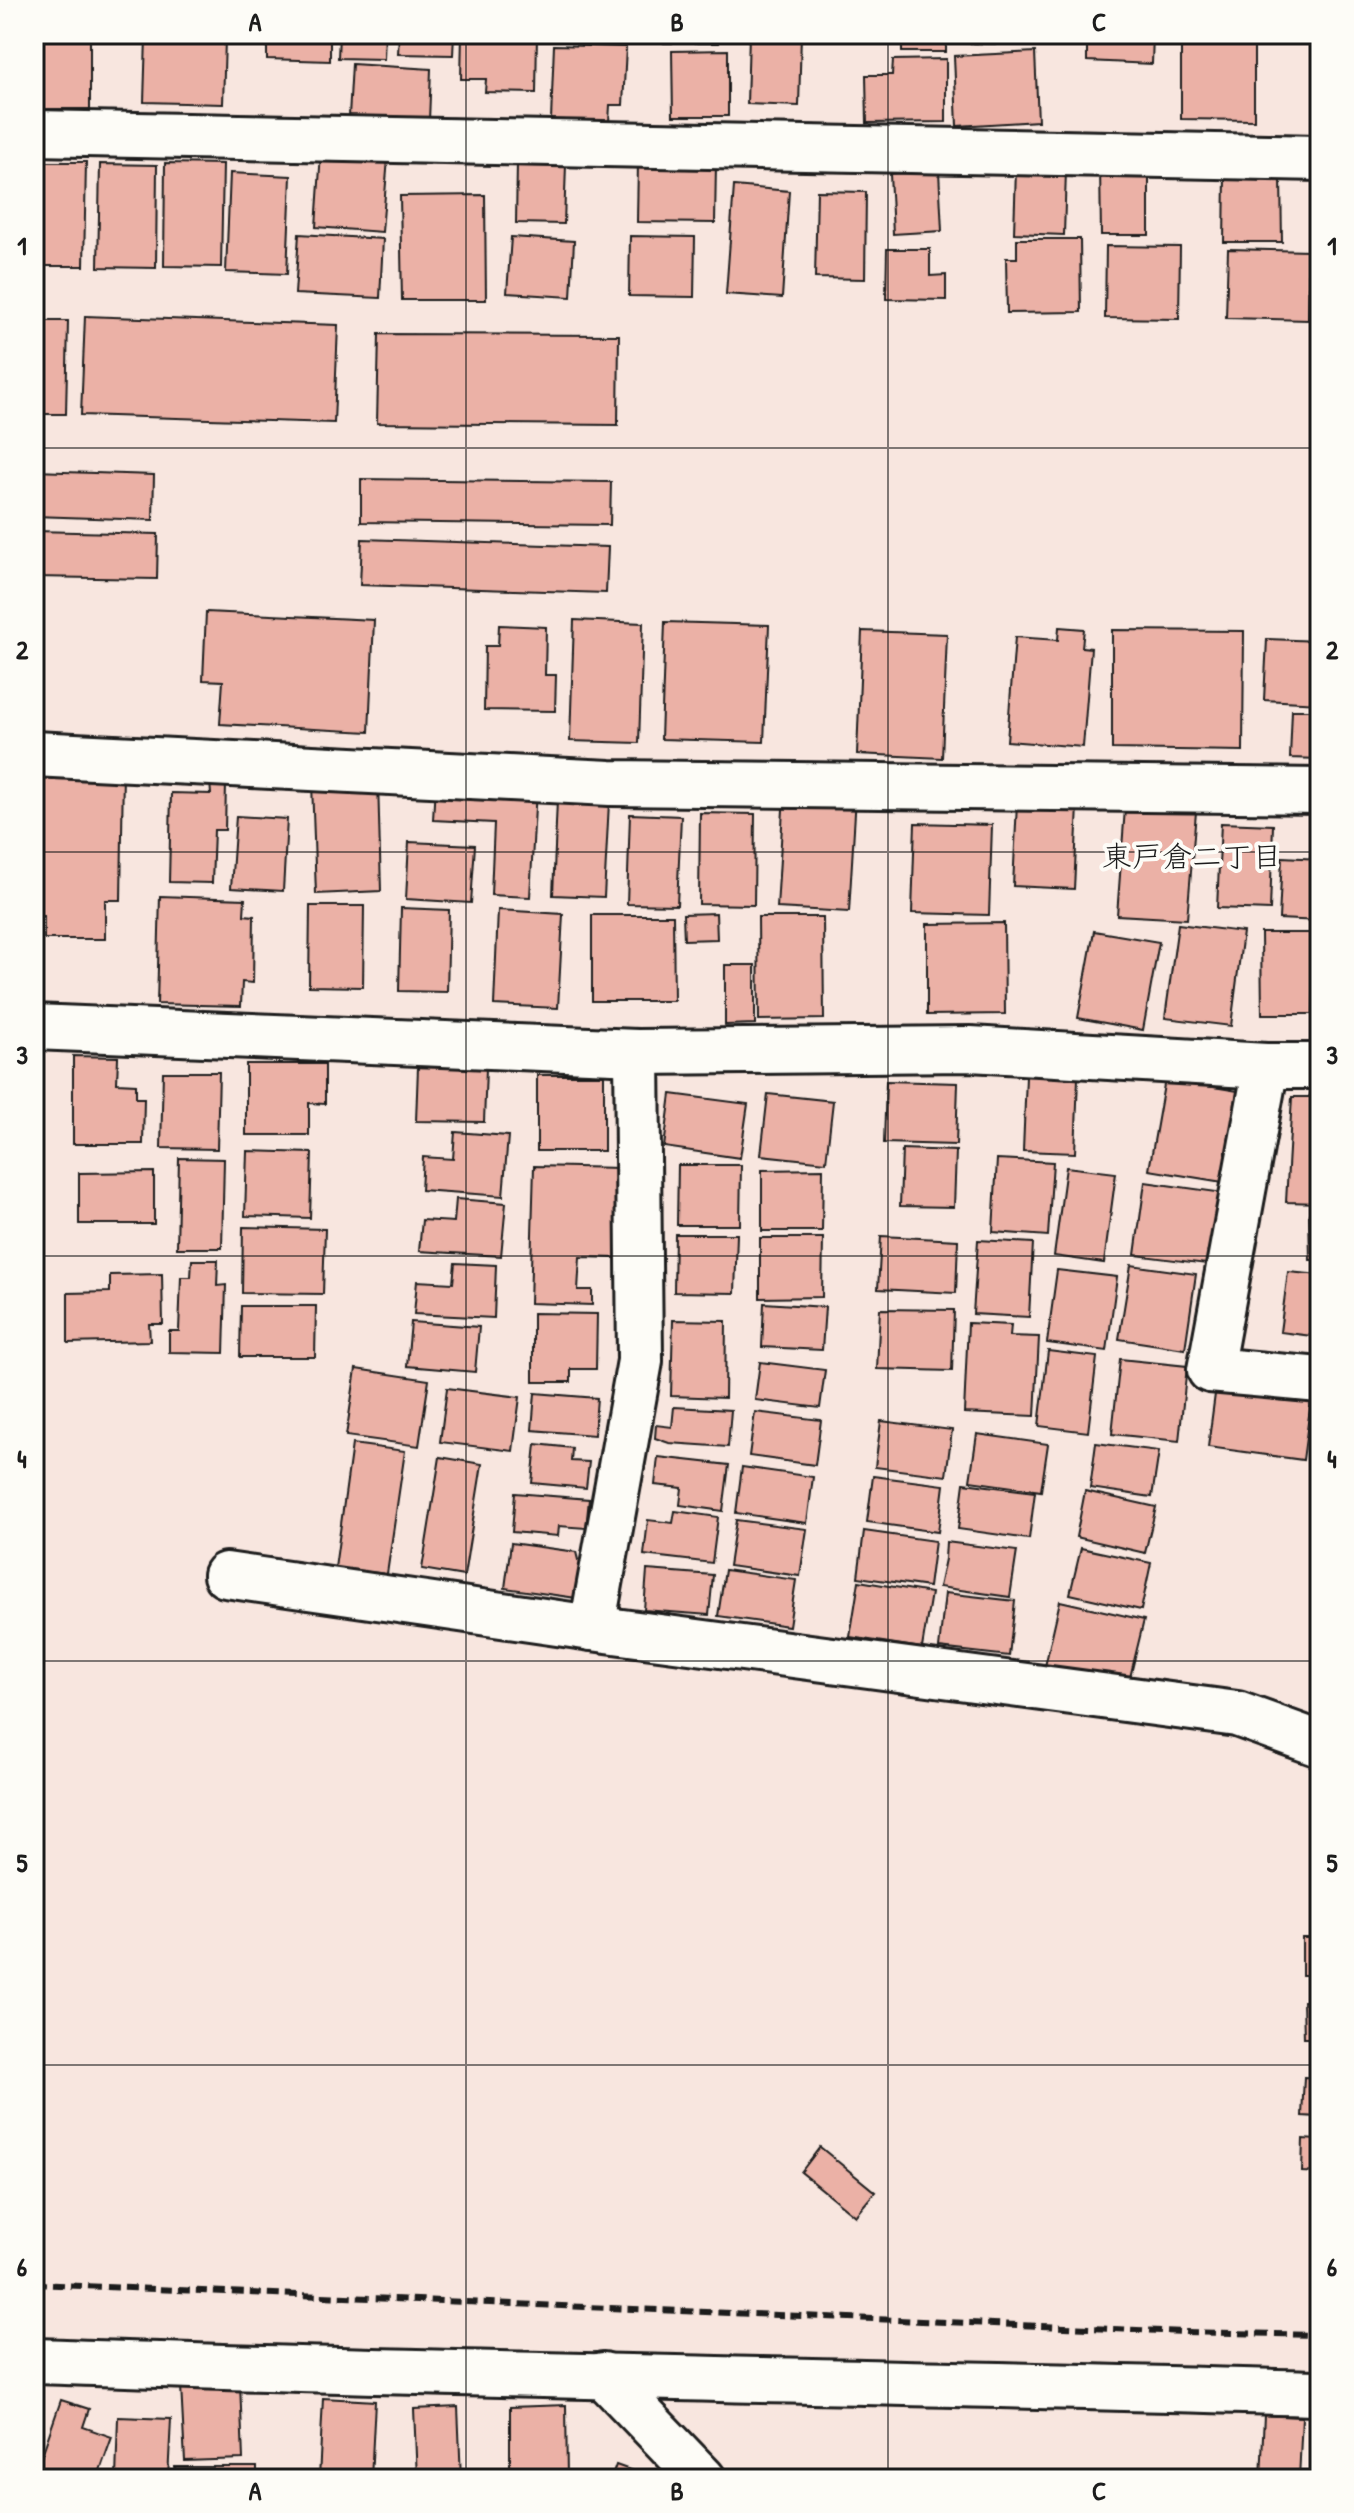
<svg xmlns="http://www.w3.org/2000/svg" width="1354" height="2513" viewBox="0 0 1354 2513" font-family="'Patrick Hand','Klee One',sans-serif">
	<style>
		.building { fill: #ebb1a6; stroke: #1c1c1c; stroke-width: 2 }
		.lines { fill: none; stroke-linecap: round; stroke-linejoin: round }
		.minor-casing { stroke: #1c1c1c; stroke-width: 50 }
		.minor { stroke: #fdfcf7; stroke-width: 44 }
		.rail { stroke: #1c1c1c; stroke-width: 6; stroke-dasharray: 12 6; stroke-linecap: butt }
		.grid { fill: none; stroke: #1c1c1c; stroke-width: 2; stroke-opacity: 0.55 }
		.labels { text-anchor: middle; stroke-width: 8; stroke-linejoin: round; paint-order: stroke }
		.neighbourhood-label { font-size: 30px; fill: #1c1c1c; stroke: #fdfcf7 }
		.neatline { fill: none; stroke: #1c1c1c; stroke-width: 3 }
		.grid-label { font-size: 26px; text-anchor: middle; font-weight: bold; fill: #1c1c1c }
	</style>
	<rect width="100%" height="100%" fill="#f8e6df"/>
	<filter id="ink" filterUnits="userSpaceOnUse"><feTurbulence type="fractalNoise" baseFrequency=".0125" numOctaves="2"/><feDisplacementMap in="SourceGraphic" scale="16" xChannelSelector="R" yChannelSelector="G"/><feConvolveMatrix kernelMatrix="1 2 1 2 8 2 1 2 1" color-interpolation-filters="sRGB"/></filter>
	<g filter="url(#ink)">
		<g class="building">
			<rect x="34" y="34" width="56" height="75"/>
			<polygon points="267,34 330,34 330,61 267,59"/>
			<polygon points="339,34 385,34 384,59 338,58"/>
			<polygon points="399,34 454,34 453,55 398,54"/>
			<polygon points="462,34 537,34 536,93 485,92 486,79 461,79"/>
			<rect x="664" y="34" width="54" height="9"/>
			<polygon points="749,34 801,34 799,106 747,104"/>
			<rect x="902" y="34" width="44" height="18"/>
			<polygon points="962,34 1021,34 1017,44 961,43"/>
			<polygon points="1087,34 1153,34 1152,64 1087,61"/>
			<polygon points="1181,34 1254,34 1254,120 1181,119"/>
			<polygon points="146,37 225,39 223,104 144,102"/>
			<polygon points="554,45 626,47 623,105 610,105 609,122 551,120"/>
			<polygon points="728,50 728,116 673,116 672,51"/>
			<polygon points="1035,52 1038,121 957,126 954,56"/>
			<polygon points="946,59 946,122 867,123 866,75 892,75 893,60"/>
			<polygon points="352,64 431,69 429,121 349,116"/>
			<polygon points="321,153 388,158 382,232 316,227"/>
			<polygon points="34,162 86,162 84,266 34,266"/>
			<polygon points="638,162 716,163 715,223 637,222"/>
			<polygon points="165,163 223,164 221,267 164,266"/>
			<polygon points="517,163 566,164 564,224 516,223"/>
			<polygon points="100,164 157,165 156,268 98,267"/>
			<polygon points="1149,165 1149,235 1101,235 1100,166"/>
			<polygon points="1016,169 1066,170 1064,235 1014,233"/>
			<polygon points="939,171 942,231 893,234 890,174"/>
			<polygon points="230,173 291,176 287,274 226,272"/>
			<polygon points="1225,177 1281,177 1282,242 1224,242"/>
			<polygon points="734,186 789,191 782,298 726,294"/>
			<polygon points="817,191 866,192 865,279 815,278"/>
			<polygon points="485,195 486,300 402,300 400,196"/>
			<polygon points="299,234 383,239 380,298 295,294"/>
			<polygon points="630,236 695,237 694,297 629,296"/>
			<polygon points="511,237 574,241 571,297 507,293"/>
			<polygon points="1017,239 1080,239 1081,312 1007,313 1006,258 1017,258"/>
			<polygon points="1106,246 1180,247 1179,319 1105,318"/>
			<polygon points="887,249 930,249 930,276 946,275 946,300 886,299"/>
			<polygon points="1228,249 1309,251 1308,320 1226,318"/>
			<polygon points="85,316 338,325 334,423 81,415"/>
			<polygon points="34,321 68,321 66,414 34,414"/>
			<polygon points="379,334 619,335 618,425 377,423"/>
			<polygon points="34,471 154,475 153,520 34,516"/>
			<polygon points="361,479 611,482 610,525 361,522"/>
			<polygon points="34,531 158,534 157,579 34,577"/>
			<polygon points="362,539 608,547 606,593 360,585"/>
			<polygon points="206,612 374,620 369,732 220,724 223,681 203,680"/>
			<polygon points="574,620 643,623 639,743 570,741"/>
			<polygon points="665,622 769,625 764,742 661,739"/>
			<polygon points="499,625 546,627 545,675 556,675 555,711 484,710 485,646 498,646"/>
			<polygon points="1059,627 1084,629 1082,647 1091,648 1083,747 1007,741 1015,637 1058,640"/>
			<polygon points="1112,630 1244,631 1243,751 1112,749"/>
			<polygon points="862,631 947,634 942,758 857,754"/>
			<polygon points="1267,639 1320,641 1320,703 1264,700"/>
			<polygon points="1292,710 1320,710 1320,759 1290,758"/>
			<polygon points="37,770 123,770 121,900 105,900 105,939 44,939 44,916 35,916"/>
			<polygon points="378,780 381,891 316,894 312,783"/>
			<polygon points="210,782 226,783 225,830 214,830 212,883 169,882 171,793 211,794"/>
			<polygon points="435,785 536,789 530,897 491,895 494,823 433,820"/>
			<polygon points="784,793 856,796 849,912 777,908"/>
			<polygon points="1126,795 1197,800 1187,919 1117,915"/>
			<polygon points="557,800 609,802 604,897 553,895"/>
			<polygon points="1017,803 1078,806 1074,889 1013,886"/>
			<polygon points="700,813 755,814 754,905 699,904"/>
			<polygon points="630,814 681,816 677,905 627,904"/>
			<polygon points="236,816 287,819 283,891 231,888"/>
			<polygon points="915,823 992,825 989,915 912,913"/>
			<polygon points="1221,823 1273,825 1270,910 1217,908"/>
			<polygon points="409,842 475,845 471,903 406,899"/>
			<polygon points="1282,857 1320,859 1320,921 1279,919"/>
			<polygon points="160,896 245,899 244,915 254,916 253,983 242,982 241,1006 157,1004"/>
			<polygon points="310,906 364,906 363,987 309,986"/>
			<polygon points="401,908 449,910 447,992 399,991"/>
			<polygon points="498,910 563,914 558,1008 494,1005"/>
			<polygon points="716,913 717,939 684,940 683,914"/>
			<polygon points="592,915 673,915 674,1001 592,1001"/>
			<polygon points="758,917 823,917 824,1019 759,1020"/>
			<polygon points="1004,923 1005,1014 927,1015 927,924"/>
			<polygon points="1178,924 1243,932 1231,1026 1165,1018"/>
			<polygon points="1094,931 1159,942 1143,1030 1078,1018"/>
			<polygon points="1261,933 1320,933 1320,992 1314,992 1313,1014 1262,1014"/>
			<polygon points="725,965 755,965 755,1024 725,1025"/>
			<polygon points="73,1056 118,1057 117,1083 136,1084 136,1098 144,1098 143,1144 73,1144"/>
			<polygon points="246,1064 325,1064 325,1104 309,1103 309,1135 246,1135"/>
			<polygon points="418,1067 486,1068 484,1122 416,1121"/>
			<polygon points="163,1072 219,1072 217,1149 161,1148"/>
			<rect x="537" y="1075" width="67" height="76"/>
			<polygon points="1026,1076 1078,1078 1075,1153 1023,1151"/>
			<polygon points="1165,1079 1244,1092 1229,1183 1149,1170"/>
			<polygon points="886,1081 958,1083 956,1145 884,1143"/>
			<polygon points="1315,1085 1320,1085 1320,1203 1286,1202 1292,1097 1309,1097"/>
			<polygon points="671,1094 748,1104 740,1158 664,1147"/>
			<polygon points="768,1094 833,1101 826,1162 761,1155"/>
			<polygon points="455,1132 508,1136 503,1196 421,1190 423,1157 453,1159"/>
			<polygon points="902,1149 956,1151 954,1207 900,1206"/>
			<polygon points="247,1151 312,1153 310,1218 245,1216"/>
			<polygon points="179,1158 224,1159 222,1248 177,1248"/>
			<polygon points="997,1159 1053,1162 1048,1236 993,1232"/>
			<polygon points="678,1165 741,1165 740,1225 677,1225"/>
			<polygon points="534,1166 620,1168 617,1258 580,1257 578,1290 592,1290 592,1305 530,1303"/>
			<polygon points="1066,1167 1116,1173 1104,1263 1054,1256"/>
			<polygon points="823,1169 822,1231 762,1231 762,1170"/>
			<polygon points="154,1172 154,1224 79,1224 79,1173"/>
			<polygon points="1145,1182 1224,1193 1214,1265 1135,1255"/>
			<polygon points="456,1199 506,1203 501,1256 419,1251 422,1220 454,1222"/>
			<polygon points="1309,1214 1320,1214 1320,1260 1310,1260"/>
			<polygon points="243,1227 325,1229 323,1294 242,1293"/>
			<polygon points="675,1234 737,1234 735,1293 674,1292"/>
			<polygon points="881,1236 958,1240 956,1293 878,1289"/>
			<polygon points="760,1238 823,1238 822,1297 760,1298"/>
			<polygon points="978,1240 1033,1243 1029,1317 973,1314"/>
			<polygon points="192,1260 218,1260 217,1286 226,1285 224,1353 169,1352 169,1331 179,1331 181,1277 191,1277"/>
			<polygon points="455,1263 496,1265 494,1318 414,1314 417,1281 453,1283"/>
			<polygon points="1131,1265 1196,1274 1185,1349 1119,1339"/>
			<polygon points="1057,1270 1117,1277 1107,1351 1047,1343"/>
			<polygon points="1288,1272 1320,1275 1320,1337 1280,1332"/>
			<polygon points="162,1274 163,1324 149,1324 150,1341 68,1343 68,1293 110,1292 110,1275"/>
			<polygon points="764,1303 825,1307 822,1350 762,1347"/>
			<polygon points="241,1306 316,1306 315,1357 240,1357"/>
			<polygon points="880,1309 954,1310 952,1371 877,1369"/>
			<polygon points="533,1313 597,1314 596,1369 571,1369 571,1382 533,1382"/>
			<polygon points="673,1320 726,1321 725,1398 671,1396"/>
			<polygon points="411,1322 479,1327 475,1372 407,1366"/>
			<polygon points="968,1323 1011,1325 1010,1336 1039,1337 1035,1416 964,1413"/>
			<polygon points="1048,1351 1097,1357 1088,1432 1039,1426"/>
			<polygon points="1120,1359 1187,1366 1179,1441 1112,1434"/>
			<polygon points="760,1362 825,1370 820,1408 755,1400"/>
			<polygon points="356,1369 429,1380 419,1446 346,1436"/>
			<polygon points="1217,1379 1312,1393 1303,1460 1208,1447"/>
			<polygon points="447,1388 520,1397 513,1451 440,1442"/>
			<polygon points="535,1393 597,1398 594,1435 532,1430"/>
			<polygon points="674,1407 731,1410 728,1447 669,1443 655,1438 656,1425 672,1427"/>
			<polygon points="755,1412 821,1420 815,1465 749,1456"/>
			<polygon points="881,1421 952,1430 946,1476 875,1467"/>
			<polygon points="977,1434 1048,1444 1041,1491 970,1481"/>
			<polygon points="1096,1443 1159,1451 1152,1497 1090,1488"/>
			<polygon points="352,1444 405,1451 387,1574 335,1568"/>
			<polygon points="536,1444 572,1448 571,1461 589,1462 586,1488 532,1483"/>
			<polygon points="440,1457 482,1464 464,1576 422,1569"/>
			<polygon points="658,1457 729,1465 723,1511 680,1505 682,1488 655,1485"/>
			<polygon points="742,1467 813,1477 807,1523 736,1513"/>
			<polygon points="873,1476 944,1485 938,1532 867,1522"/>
			<polygon points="964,1483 1035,1492 1029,1539 958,1529"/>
			<polygon points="1085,1491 1156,1507 1145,1553 1076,1537"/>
			<polygon points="515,1493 589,1499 586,1528 559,1526 558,1536 512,1532"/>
			<polygon points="675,1511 718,1517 712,1563 644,1555 648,1520 673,1523"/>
			<polygon points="736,1520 807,1529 800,1576 729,1566"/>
			<polygon points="864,1531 935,1541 929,1587 858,1577"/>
			<polygon points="946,1542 1017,1551 1010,1597 939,1587 945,1559"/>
			<polygon points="511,1543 576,1552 578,1560 596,1562 591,1600 505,1588"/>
			<polygon points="1081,1548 1151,1563 1141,1610 1070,1594"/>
			<polygon points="647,1570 713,1575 709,1615 644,1610"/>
			<polygon points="725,1570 796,1580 789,1626 718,1616"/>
			<polygon points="859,1581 931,1593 922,1648 850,1637"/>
			<polygon points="945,1593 1015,1601 1009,1656 939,1648"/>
			<polygon points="1060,1601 1144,1620 1126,1694 1043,1675"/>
			<rect x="1314" y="1793" width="6" height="46"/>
			<rect x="1315" y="1863" width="5" height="40"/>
			<rect x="1302" y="1938" width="18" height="37"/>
			<polygon points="1303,2001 1320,2001 1320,2038 1304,2038"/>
			<polygon points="1304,2077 1320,2078 1320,2173 1302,2172 1303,2139 1317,2140 1318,2117 1302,2116"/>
			<polygon points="820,2147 875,2192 855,2216 801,2172"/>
			<polygon points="240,2383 243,2459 185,2461 181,2386"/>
			<polygon points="323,2398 375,2401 371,2479 319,2479"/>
			<polygon points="61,2400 89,2409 83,2427 112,2437 97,2479 34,2478"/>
			<polygon points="566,2405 567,2479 510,2479 510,2407"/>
			<polygon points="458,2407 461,2479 417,2479 414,2409"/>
			<polygon points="1264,2415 1302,2417 1299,2479 1261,2479"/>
			<polygon points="118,2417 171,2419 168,2479 116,2479"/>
			<polygon points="616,2465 655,2479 611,2479"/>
			<rect x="175" y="2467" width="82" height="12"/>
		</g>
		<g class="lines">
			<defs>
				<g id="minor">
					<polyline points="34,133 1320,158"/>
					<polyline points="34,754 610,783 1320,791"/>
					<polyline points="34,1027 637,1052 970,1049 1266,1066 1320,1066"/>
					<polyline points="1266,1066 1210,1370 1320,1380"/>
					<polyline points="226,1575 592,1628 1237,1714 1320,1744"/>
					<polyline points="592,1628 640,1361 637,1052"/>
					<path d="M34,2361C463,2376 891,2381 1320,2393"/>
					<polyline points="603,2375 703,2479"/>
				</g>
			</defs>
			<use href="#minor" class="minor-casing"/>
			<use href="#minor" class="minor"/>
			<polyline class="rail" points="34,2284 1186,2332 1320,2335"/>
		</g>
	</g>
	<path class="grid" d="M466,34V2479M888,34V2479M34,448H1320M34,852H1320M34,1256H1320M34,1661H1320M34,2065H1320"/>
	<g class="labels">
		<g class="neighbourhood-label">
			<text x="1192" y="867">東戸倉二丁目</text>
		</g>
	</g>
	<rect width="1354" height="2513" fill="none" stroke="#fdfcf7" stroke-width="88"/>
	<rect x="44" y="44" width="1266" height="2425" class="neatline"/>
	<g class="grid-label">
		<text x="255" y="31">A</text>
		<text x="677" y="31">B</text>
		<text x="1099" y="31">C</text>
		<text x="22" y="255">1</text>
		<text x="1332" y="255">1</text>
		<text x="22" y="659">2</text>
		<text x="1332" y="659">2</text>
		<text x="22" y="1064">3</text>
		<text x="1332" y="1064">3</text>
		<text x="22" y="1468">4</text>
		<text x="1332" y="1468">4</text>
		<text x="22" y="1872">5</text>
		<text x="1332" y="1872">5</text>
		<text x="22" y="2276">6</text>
		<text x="1332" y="2276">6</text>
		<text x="255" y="2500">A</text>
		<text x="677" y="2500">B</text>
		<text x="1099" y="2500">C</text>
	</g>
</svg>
